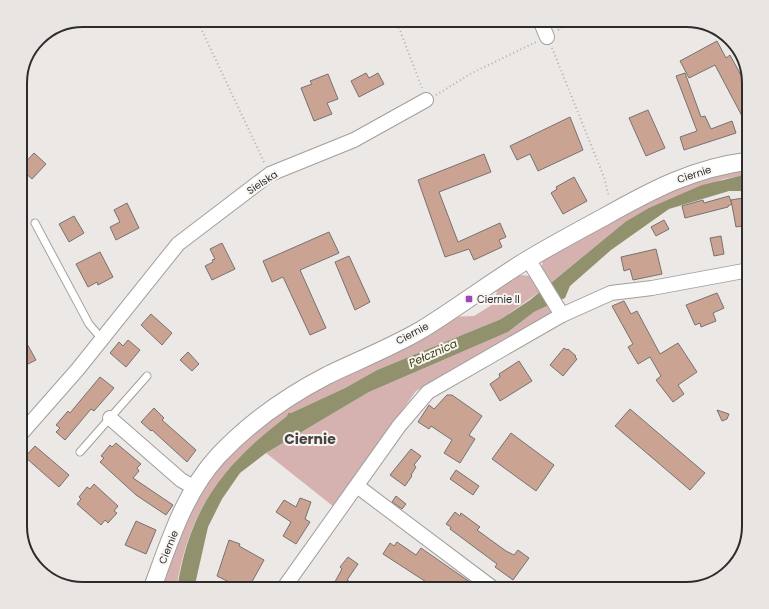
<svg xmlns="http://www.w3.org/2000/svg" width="769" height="609" viewBox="0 0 769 609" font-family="Poppins,sans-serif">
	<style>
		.green { fill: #d5b2b0 }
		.water { fill: #91926d }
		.building { fill: #cba392; stroke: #777271 }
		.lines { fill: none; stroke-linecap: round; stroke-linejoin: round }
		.service-casing { stroke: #a29f9c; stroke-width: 9 }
		.minor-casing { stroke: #a29f9c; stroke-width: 16 }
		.tertiary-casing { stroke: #a29f9c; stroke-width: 19 }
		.path { stroke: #b2afac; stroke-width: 2; stroke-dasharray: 1 3; stroke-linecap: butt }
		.service { stroke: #fff; stroke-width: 7 }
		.minor { stroke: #fff; stroke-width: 14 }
		.tertiary { stroke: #fff; stroke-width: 17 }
		.poi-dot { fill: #9a48b7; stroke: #f9f5f2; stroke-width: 1.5 }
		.labels { text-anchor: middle; stroke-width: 4; stroke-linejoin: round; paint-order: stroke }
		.street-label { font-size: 10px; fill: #2e2c2b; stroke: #f9f5f2 }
		.poi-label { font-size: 10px; fill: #2e2c2b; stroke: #f9f5f2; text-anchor: start }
		.water-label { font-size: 11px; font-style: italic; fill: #3c3d0d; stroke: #f9f5f2 }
		.district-label { font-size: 14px; font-weight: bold; fill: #474441; stroke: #f9f5f2 }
		.rim { fill: none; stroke: #2e2c2b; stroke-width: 2 }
	</style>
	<rect width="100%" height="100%" fill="#ebe8e5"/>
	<g class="green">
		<path d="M749,169V175L723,179L625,222L549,284L541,269L543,260C608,222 672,178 749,169Z"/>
		<path d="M522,275L530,276L541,291L501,319L377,370L345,388L291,413H288L287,416C222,466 190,507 176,589H157L192,504L221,461L268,417L450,317L474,316L495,303L497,289L515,277Z"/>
		<polygon points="550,305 553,308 552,313 543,321 416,391 334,507 266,453 369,392 508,332 534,312"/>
	</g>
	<path class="water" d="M744,175H749V191H729L669,209L611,250L570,286L565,298L534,312L508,332L369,392L266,453L240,473L222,499L208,527L194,589H177C190,507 222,466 287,416L288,413H291L345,388L377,370L501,319L530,300L625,222L649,208L702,185Z"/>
	<g class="building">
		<polygon points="717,41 726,58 730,55 749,90 749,113 742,116 715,65 689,78 680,61"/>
		<polygon points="366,73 369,78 378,73 384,84 359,97 351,81"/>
		<polygon points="685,73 701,117 705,116 711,129 732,121 736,133 684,150 680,137 697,131 676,76"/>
		<polygon points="328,74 338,99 327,103 332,114 314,121 301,88 312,84 310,81"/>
		<polygon points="648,110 665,148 646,156 629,118"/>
		<polygon points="570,117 583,150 538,171 530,154 517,160 510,146"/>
		<polygon points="34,153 46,164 32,179 20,168"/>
		<polygon points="484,154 491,172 439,192 458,242 500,223 506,237 499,240 502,247 474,260 469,249 445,257 418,180"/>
		<polygon points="574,177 587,201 563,214 551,193 557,189 556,187"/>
		<polygon points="729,196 732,204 728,206 728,207 685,218 682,206 703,200 704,203"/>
		<polygon points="743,198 748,225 736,227 731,200"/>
		<polygon points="127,203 139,228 116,240 110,227 120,222 114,210"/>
		<polygon points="74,216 84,233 69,242 59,224"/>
		<polygon points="664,220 669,229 656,236 651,227"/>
		<polygon points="329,232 339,253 300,270 326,328 310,335 283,277 272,282 263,261"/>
		<polygon points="721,236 724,254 714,256 710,238"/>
		<polygon points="222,243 235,269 212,280 205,266 213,262 212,260 215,259 210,249"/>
		<polygon points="656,249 662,274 633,280 630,269 624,271 621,257"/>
		<polygon points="100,252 113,277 98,285 97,282 88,287 76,264"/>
		<polygon points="349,256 370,302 355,310 335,262"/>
		<polygon points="717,293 724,308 713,313 716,321 701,327 700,323 695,325 686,305"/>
		<polygon points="624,301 631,314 637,311 660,354 678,343 697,372 678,385 684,394 673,402 656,380 661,376 650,357 638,364 628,347 633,344 612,306"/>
		<polygon points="151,314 172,333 162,345 141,325"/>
		<polygon points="20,331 36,360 20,368"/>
		<polygon points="128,340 140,350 126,367 110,353 119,342 123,346"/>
		<polygon points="564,348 567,350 568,349 576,356 575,357 577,359 563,376 550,365"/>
		<polygon points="188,352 199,364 192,371 180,360"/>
		<polygon points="519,361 532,381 500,401 490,384 500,377 499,374"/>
		<polygon points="100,377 114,388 94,411 91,409 65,440 56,432 60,428 56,425 68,411 70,413"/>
		<polygon points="447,395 452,395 482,416 469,435 475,439 460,463 444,453 452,440 431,426 429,429 418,422 429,405 434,409"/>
		<polygon points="154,408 164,418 162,420 196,450 187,462 152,430 151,431 141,422"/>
		<polygon points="630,409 705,473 690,490 615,426"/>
		<polygon points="717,410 729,414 727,419 722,421"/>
		<polygon points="511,433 554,465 536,491 492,459"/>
		<polygon points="116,443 141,464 137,468 139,471 133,478 173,505 166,515 136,495 100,462 104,458 101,456 110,445 112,447"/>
		<polygon points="35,446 69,475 59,487 25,457"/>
		<polygon points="411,449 421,456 414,465 416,467 411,475 412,476 405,486 390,475"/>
		<polygon points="456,470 479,486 473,495 450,479"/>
		<polygon points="94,484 118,506 114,511 117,513 108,523 105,520 101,525 77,504 81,499 79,497 87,487 90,489"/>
		<polygon points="396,496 406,504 402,509 392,502"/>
		<polygon points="300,498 311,502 305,519 310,522 296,544 283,536 291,522 276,512 284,500 296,507"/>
		<polygon points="455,512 460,516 461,513 480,527 477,530 506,551 514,555 518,550 529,558 513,580 495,567 497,564 450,529 451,527 446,524"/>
		<polygon points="136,521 156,530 146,554 125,545"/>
		<polygon points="229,540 240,544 239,546 264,560 248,589 243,589 217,576"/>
		<polygon points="397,542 416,555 421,548 480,589 437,589 383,554 390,543 394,546"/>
		<polygon points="348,557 358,564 347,580 362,589 331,589 342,569 340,567"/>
	</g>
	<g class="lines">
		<defs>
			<g id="service">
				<polyline points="35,223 89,324 102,339"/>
				<polyline points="80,452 147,376"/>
			</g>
			<g id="minor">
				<polyline points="540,20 547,37"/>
				<polyline points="528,259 562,315"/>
				<polyline points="110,418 181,480 195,488"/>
				<polyline points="20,435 78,369 178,244 270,174 354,140 426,100"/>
				<polyline points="357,486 494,589"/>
				<polyline points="283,589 399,426 428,392 562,315 611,293 652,288 749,270"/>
			</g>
			<path id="tertiary" d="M152,589C169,543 184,493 218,456C250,422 287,396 328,375C359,360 392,347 421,330C457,308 491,282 527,260C552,245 578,231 604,217C652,190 693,168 749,161"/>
		</defs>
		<use href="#service" class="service-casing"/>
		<use href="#minor" class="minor-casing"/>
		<use href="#tertiary" class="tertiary-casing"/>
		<g class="path">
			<polyline points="197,20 264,162"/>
			<polyline points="396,20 422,88"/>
			<polyline points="558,30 574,20"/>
			<polyline points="552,48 604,177 609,197"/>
			<polyline points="436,95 472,73 536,42"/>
		</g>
		<use href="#service" class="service"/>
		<use href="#minor" class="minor"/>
		<use href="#tertiary" class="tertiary"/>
	</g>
	<rect class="poi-dot" x="465" y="295" width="8" height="8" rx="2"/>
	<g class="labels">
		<g class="street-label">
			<text transform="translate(694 174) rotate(-18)" y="4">Ciernie</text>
			<text transform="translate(262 182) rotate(-33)" y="4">Sielska</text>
			<text transform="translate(412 333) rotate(-28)" y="4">Ciernie</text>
			<text transform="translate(168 547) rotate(-68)" y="4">Ciernie</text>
		</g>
		<g class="poi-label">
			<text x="477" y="303">Ciernie II</text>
		</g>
		<g class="water-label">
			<text transform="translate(433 353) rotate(-24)" y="4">Pełcznica</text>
		</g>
		<g class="district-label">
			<text x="310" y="444">Ciernie</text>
		</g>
	</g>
	<path d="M0 0H769V609H0ZM83 27H686A56 56 0 0 1 742 83V526A56 56 0 0 1 686 582H83A56 56 0 0 1 27 526V83A56 56 0 0 1 83 27Z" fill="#e9e5e2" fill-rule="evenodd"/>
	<path class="rim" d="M83 27H686A56 56 0 0 1 742 83V526A56 56 0 0 1 686 582H83A56 56 0 0 1 27 526V83A56 56 0 0 1 83 27Z"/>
</svg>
